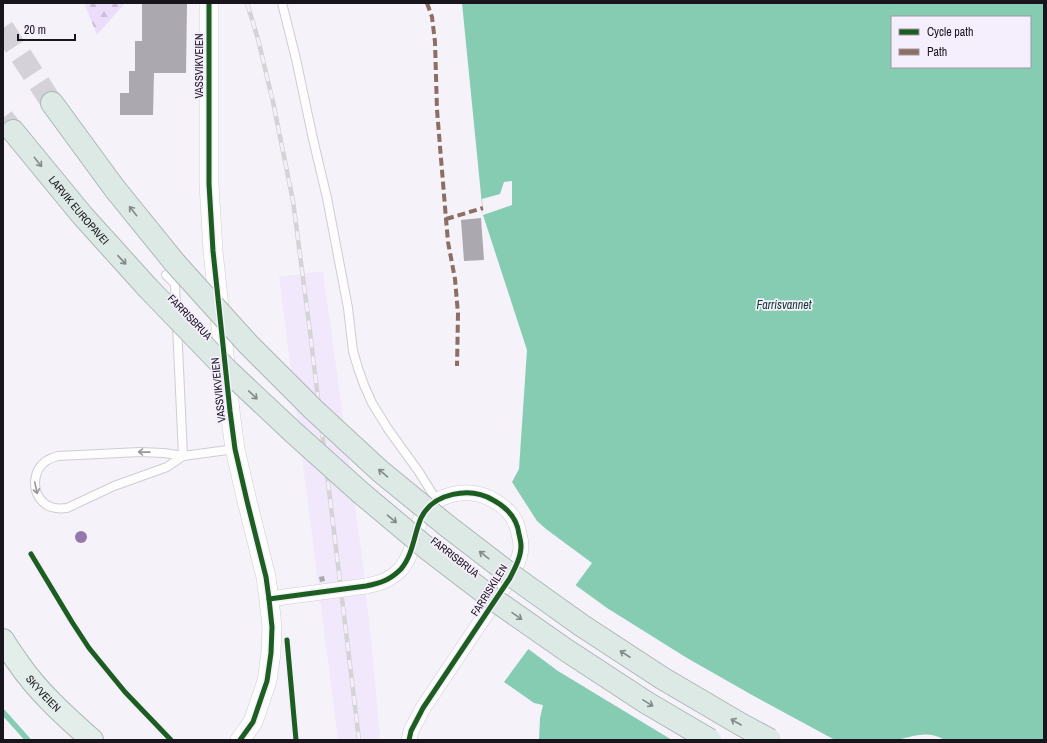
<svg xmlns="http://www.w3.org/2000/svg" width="1047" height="743" viewBox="0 0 1047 743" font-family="'Archivo Narrow',sans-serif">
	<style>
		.built { fill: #f1e9fb }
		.forest { fill: url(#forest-firs) }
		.water { fill: #86ccb3; fill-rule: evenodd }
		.pier { fill: #f5f2fa }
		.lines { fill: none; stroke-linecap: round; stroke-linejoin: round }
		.stream { stroke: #86ccb3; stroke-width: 5.5 }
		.building { fill: #aba8af }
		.motorway-tunnel { stroke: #d4d1d9; stroke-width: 22; stroke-dasharray: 22 11; stroke-linecap: butt }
		.service-casing { stroke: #cfccd4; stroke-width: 10 }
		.minor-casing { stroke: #cfccd4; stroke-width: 16 }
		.tertiary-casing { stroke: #cfccd4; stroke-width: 20 }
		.trunk-casing { stroke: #abb8b6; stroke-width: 24 }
		.motorway-casing { stroke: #abb8b6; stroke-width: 24 }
		.service { stroke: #fefdfe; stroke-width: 8 }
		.minor { stroke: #fefdfe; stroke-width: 15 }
		.tertiary { stroke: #fefdfe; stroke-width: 19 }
		.trunk { stroke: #e3edea; stroke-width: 22 }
		.motorway { stroke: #dce9e5; stroke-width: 22 }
		.rail-casing { stroke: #d5d3d5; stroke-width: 4.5 }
		.rail { stroke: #f5eefd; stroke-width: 3; stroke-dasharray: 9; stroke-linecap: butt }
		.minor-bridge-casing { stroke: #cfccd4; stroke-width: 16; stroke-linecap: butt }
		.motorway-bridge-casing { stroke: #abb8b6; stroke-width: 24; stroke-linecap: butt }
		.minor-bridge { stroke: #fefdfe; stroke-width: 15 }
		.motorway-bridge { stroke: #dce9e5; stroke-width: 22 }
		.quiet { stroke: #8d6e63; stroke-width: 4; stroke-dasharray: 8 4; stroke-linecap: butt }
		.cycleway-casing { stroke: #f5eefd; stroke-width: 8 }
		.cycleway { stroke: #1b5e20; stroke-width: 5 }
		.tree { fill: #9679ac }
		.oneway { stroke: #848a8b }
		.oneway2 { stroke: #979599 }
		.labels { text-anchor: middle; stroke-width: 3.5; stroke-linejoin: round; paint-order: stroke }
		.street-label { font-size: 11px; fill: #19151d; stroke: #f5eefd }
		.water-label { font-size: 12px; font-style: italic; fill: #0b3828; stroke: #f5eefd }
	</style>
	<defs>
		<pattern id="forest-firs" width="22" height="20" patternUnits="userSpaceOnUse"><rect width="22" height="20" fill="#ecdefb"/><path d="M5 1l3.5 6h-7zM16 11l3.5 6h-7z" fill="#cabed7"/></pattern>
	</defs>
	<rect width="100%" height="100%" fill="#f5f2fa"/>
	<polygon class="built" points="323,271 363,564 375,680 380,740 338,740 279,277"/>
	<polygon class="forest" points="84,3 125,3 97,35"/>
	<path class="water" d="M462,3H1044V740H945C928,730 915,736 897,740H539L540,718L543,705L534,703L504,682L592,563L546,529L537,521L512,482L519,469L527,350L483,215ZM892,17H1030V67H892Z"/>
	<g class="pier">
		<polygon points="512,181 512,205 483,215 482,199 500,194 504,182"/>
		<polygon points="574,584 607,608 687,658 752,695 835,740 672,740 558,671 527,648"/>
	</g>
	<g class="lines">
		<polyline class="stream" points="3,712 28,740"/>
	</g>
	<g class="building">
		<polygon points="142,3 187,3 186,73 154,73 153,115 120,115 120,93 129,93 129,71 135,71 135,41 142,41"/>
		<polygon points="481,218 484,260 464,261 461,220"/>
		<polygon points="324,576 325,581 320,582 319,577"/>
	</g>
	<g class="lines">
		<g class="motorway-tunnel">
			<polyline points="3,28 52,103"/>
			<polyline points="3,118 13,131"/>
		</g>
		<defs>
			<g id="service">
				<polyline points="282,3 296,59 313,139 327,198 348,308 353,351 358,368 364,385 372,403 388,429 419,472 437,501"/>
				<polyline points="166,275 175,284 176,311"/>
				<polyline points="177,325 183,456"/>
				<path d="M183,456L167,467L114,486L67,508C59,509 49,508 43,502C31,491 33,470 46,461C49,459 54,457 58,456L140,452L164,453L183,456L235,449"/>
			</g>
			<g id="minor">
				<path d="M366,586C381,583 390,580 401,569C413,555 414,534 421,518C433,493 470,486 493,500C506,507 517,518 519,534C520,538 521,542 521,546C521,557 515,568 510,578L423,708L411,731L409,740"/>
				<polyline points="269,599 314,593"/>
			</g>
			<polyline id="tertiary" points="209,3 209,184 213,251 230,411 235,449 247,501 266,577 269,599 272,627 271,653 267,681 253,722 240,740"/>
			<g id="trunk">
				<path id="s1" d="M3,640C7,647 12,654 17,661C37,691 65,716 92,740"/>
			</g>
			<g id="motorway">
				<polyline points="52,103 115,189 175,263"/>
				<path id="s2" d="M13,131L82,215L147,287"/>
			</g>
		</defs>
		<use href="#service" class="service-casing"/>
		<use href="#minor" class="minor-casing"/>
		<use href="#tertiary" class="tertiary-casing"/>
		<use href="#trunk" class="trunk-casing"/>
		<use href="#motorway" class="motorway-casing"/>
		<use href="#service" class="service"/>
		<use href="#minor" class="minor"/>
		<use href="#tertiary" class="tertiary"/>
		<use href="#trunk" class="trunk"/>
		<use href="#motorway" class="motorway"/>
		<defs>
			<polyline id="rail" points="247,3 258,39 273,102 293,201 310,332 359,740"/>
		</defs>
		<use href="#rail" class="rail-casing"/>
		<use href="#rail" class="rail"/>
		<defs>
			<polyline id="minor-bridge" points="314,593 366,586"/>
			<g id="motorway-bridge">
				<polyline points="175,263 248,344 314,410 380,471 446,525 511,575 581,625 662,678 742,725 770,740"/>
				<polyline points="147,287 228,371 293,432 361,493 429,550 493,599 566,650 647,703 710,740"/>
			</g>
		</defs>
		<use href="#minor-bridge" class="minor-bridge-casing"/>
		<use href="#motorway-bridge" class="motorway-bridge-casing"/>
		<use href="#minor-bridge" class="minor-bridge"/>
		<use href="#motorway-bridge" class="motorway-bridge"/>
		<g class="quiet">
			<polyline points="427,3 432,17 435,42 437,110 446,219 448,242 455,279 458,314 457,366"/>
			<polyline points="446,219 483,208"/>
		</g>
		<defs>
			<g id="cycleway">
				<polyline points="209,3 209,184 213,251 230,411 235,449 247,501 266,577 269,599 272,627 271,653 267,681 253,722 240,740"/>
				<polyline points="31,554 72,622 89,648 125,692 171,740"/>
				<path d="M269,599L366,586C381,583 390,580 401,569C413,555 414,534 421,518C433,493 470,486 493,500C506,507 517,518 519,534C520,538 521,542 521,546C521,557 515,568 510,578L423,708L411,731L409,740"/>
				<polyline points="287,640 296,740"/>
			</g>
		</defs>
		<use href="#cycleway" class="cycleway-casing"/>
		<use href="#cycleway" class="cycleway"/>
	</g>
	<circle class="tree" cx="81" cy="537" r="6"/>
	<defs><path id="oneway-shaft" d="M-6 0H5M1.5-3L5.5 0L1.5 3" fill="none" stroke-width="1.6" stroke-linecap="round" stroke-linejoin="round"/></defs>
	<g class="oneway">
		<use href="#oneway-shaft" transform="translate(38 162) rotate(51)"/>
		<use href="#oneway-shaft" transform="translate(133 211) rotate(-128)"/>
		<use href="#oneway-shaft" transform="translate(122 260) rotate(47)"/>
		<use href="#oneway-shaft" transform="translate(253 395) rotate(44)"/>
		<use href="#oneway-shaft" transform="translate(383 473) rotate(-140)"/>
		<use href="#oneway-shaft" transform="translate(392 519) rotate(40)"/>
		<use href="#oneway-shaft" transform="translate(484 555) rotate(-142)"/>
		<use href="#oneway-shaft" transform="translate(517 616) rotate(35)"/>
		<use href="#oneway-shaft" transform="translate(625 654) rotate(-147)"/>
		<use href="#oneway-shaft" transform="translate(648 703) rotate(31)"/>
		<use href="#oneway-shaft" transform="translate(736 722) rotate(-150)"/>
	</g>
	<g class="oneway2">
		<use href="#oneway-shaft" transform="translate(144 452) rotate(-179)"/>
		<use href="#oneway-shaft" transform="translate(36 488) rotate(78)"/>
	</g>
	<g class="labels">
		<g class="street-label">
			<text transform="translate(199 66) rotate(-90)" y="4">VASSVIKVEIEN</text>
			<text dy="4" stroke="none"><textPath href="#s2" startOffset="103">LARVIK EUROPAVEI</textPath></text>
			<text transform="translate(190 317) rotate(46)" y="4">FARRISBRUA</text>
			<text transform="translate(218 390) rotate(-96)" y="4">VASSVIKVEIEN</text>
			<text transform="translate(455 557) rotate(38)" y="4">FARRISBRUA</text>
			<text transform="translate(489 590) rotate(-58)" y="4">FARRISKILEN</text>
			<text dy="4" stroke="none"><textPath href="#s1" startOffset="67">SKYVEIEN</textPath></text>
		</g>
		<g class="water-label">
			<text x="784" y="309">Farrisvannet</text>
		</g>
	</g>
	<rect width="1047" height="743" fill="none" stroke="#19151d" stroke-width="8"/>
	<rect x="891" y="16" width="140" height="52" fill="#f5eefd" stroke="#9d97a3"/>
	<rect x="899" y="29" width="20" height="6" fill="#1b5e20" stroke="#9d97a3"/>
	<text x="927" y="36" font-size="12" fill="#19151d">Cycle path</text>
	<rect x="899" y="49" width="20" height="6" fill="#8d6e63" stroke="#9d97a3"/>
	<text x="927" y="56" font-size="12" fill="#19151d">Path</text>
	<path d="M18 34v6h57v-6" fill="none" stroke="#19151d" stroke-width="2"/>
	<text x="24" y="34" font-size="12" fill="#19151d" stroke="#f5eefd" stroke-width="3" paint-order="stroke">20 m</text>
</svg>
